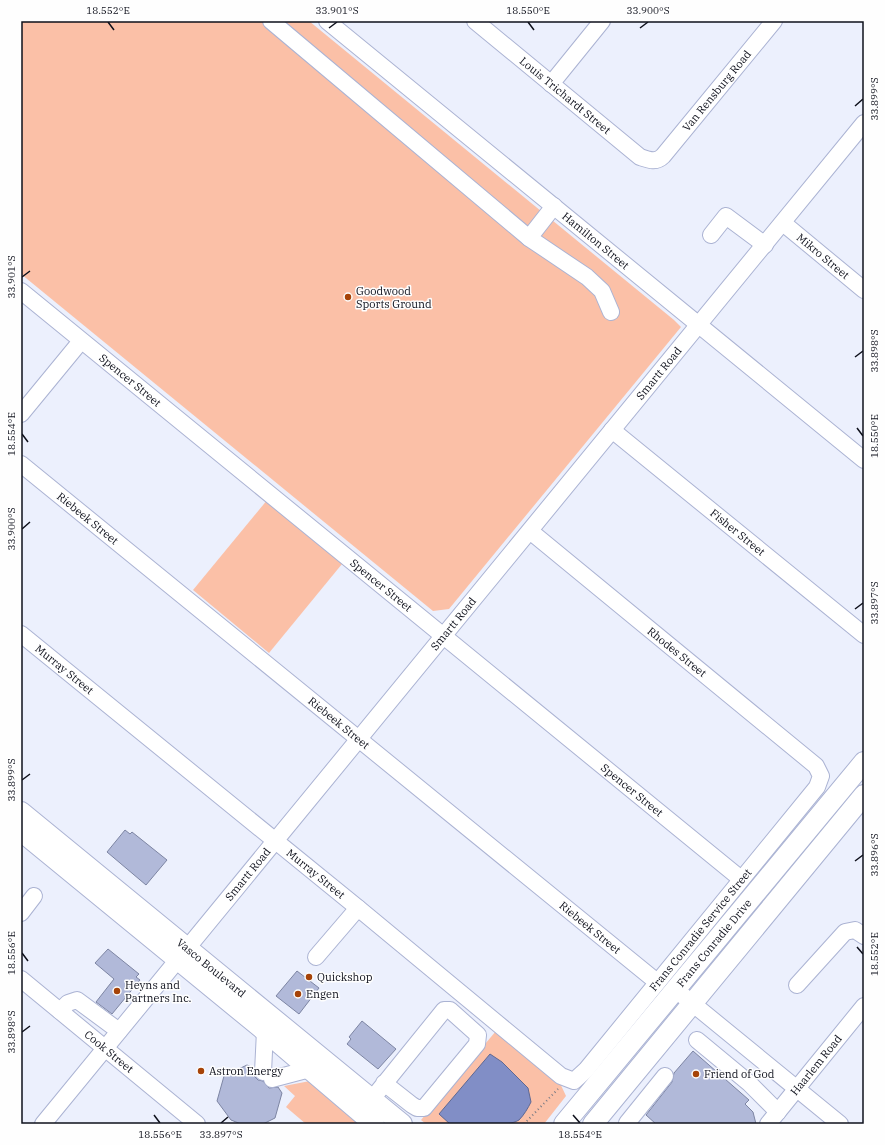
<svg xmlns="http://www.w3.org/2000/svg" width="885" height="1145" viewBox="0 0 885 1145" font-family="'IBM Plex Serif',serif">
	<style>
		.green { fill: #fbc0a7 }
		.water { fill: #818ec6; stroke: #5e6893 }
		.building { fill: #b1b9d9; stroke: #7d85a3 }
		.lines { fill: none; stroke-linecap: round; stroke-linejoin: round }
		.minor-casing { stroke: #abb3d3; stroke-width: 18 }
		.major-casing { stroke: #abb3d3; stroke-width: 22 }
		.path { stroke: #757884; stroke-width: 2; stroke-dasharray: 1 3; stroke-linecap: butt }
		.minor { stroke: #fff; stroke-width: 16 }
		.major { stroke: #fff; stroke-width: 20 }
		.ticks { fill: none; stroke: #0e101b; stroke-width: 1.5 }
		.poi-dot { fill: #a64308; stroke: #fefefe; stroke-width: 1.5 }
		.labels { text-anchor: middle; stroke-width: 3; stroke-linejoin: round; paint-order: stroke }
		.street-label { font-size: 11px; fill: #0e101b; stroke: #fefefe }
		.poi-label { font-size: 11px; fill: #0e101b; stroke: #fefefe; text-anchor: start }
		.neatline { fill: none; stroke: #0e101b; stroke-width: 1.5 }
		.ticks-label { font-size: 10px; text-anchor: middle; fill: #0e101b }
	</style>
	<rect width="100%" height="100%" fill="#ecf0fd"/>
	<g class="green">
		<polygon points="21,21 309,21 674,320 681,327 449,609 433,611 21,274"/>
		<polygon points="268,499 342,564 269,653 193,590"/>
		<polygon points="496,1031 559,1081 566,1096 544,1124 426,1124 421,1120"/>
		<polygon points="310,1081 360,1124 306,1124 286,1107 295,1096 284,1086"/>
	</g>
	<path class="water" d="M490,1054L502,1062L528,1088L531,1102C528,1108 524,1115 519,1120C507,1128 464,1124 450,1124L439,1114Z"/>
	<g class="building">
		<polygon points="125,830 130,834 132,832 167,860 146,885 107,852"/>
		<polygon points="108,949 139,974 136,977 140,980 112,1014 96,1002 114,979 95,963"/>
		<polygon points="297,971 319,988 299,1014 276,996"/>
		<polygon points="362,1021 396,1049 378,1069 347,1044 351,1039 349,1037"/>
		<polygon points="693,1051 749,1100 745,1104 753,1112 756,1124 656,1124 646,1115 672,1082 674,1073"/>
		<polygon points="247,1065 254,1068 254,1076 258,1080 263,1081 269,1088 278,1087 282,1093 275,1118 263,1124 241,1124 231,1120 217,1101 224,1076"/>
	</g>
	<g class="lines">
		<defs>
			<g id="minor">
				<polyline points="271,21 529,238"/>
				<path id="s1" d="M327,21L864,460"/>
				<path id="s2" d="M475,21L640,157C649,160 656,163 663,156L774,21"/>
				<polyline points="551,84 602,21"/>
				<polyline points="554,206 529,238 587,277 602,291 611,312"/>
				<path id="s3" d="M783,223L864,290"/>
				<polyline points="711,235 726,216 765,245"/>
				<path id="s4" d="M21,291L741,879"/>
				<polyline points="21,414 81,341"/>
				<path id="s5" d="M612,430L864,635"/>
				<path id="s6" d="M21,464L657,982"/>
				<path id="s7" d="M21,634L358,908L561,1076L574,1081L586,1070L817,787L821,776L816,766L530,531"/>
				<polyline points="21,913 34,896"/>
				<polyline points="316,957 358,908"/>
				<path id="s8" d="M21,979L197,1124"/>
				<polyline points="797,985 845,932 855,930 864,936"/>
				<polyline points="676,990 840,1124"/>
				<polyline points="60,1011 68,1003 77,1000 119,1031"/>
				<polyline points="697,1040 749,1083 778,1112"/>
				<polyline points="263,1072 265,1031"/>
				<polyline points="272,1079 310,1069"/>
				<polyline points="372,1099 444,1010 450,1010 478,1035 477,1044 424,1108 417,1108 412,1105 384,1083"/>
				<polyline points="627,1123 665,1076"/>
				<path id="s9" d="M43,1124L864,123"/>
				<path id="s10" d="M768,1124L864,1006"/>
			</g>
			<g id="major">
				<path id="s11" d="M21,812L402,1124"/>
				<polyline points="21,831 265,1031 374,1124"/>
				<path id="s12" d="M564,1124L864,762"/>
				<polyline points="593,1124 864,795"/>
			</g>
		</defs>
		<use href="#minor" class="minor-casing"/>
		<use href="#major" class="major-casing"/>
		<polyline class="path" points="524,1124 558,1089"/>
		<use href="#minor" class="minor"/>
		<use href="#major" class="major"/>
	</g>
	<path class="ticks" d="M108,22L114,30M528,22L534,30M329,28L337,22M640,28L648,22M855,106L863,99M22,277L30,271M855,357L863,351M857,428L863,436M22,434L28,442M22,529L30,522M855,609L863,603M22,780L30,774M855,861L863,855M857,947L863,954M22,953L28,961M22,1032L30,1026M154,1115L160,1123M573,1115L580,1123M221,1123L228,1117"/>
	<g class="poi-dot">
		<circle cx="348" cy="297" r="4"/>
		<circle cx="309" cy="977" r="4"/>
		<circle cx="117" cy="991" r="4"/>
		<circle cx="298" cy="994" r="4"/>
		<circle cx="201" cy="1071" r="4"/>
		<circle cx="696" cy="1074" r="4"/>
	</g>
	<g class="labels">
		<g class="street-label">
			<text dy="4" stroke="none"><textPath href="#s2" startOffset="323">Van Rensburg Road</textPath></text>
			<text dy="4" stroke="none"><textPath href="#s2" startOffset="117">Louis Trichardt Street</textPath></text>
			<text dy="4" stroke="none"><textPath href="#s1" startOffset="347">Hamilton Street</textPath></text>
			<text dy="4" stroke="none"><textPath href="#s3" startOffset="52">Mikro Street</textPath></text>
			<text dy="4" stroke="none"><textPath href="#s9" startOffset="971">Smartt Road</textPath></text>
			<text dy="4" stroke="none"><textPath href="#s4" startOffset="141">Spencer Street</textPath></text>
			<text dy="4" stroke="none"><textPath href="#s6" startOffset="86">Riebeek Street</textPath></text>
			<text dy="4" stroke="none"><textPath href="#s5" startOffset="162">Fisher Street</textPath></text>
			<text dy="4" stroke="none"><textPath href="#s4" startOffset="465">Spencer Street</textPath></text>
			<text dy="4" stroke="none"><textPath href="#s9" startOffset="647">Smartt Road</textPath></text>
			<text transform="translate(677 652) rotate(39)" y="4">Rhodes Street</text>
			<text dy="4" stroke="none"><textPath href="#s7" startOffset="56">Murray Street</textPath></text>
			<text dy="4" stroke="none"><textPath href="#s6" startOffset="410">Riebeek Street</textPath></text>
			<text dy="4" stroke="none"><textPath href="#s4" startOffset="789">Spencer Street</textPath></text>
			<text dy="4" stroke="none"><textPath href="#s9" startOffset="323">Smartt Road</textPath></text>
			<text dy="4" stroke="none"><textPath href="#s7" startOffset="380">Murray Street</textPath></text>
			<text dy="4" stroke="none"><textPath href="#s6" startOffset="734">Riebeek Street</textPath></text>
			<text dy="4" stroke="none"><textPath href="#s7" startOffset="909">Frans Conradie Service Street</textPath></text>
			<text dy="4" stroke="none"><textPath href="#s12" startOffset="235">Frans Conradie Drive</textPath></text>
			<text dy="4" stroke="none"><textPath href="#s11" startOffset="246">Vasco Boulevard</textPath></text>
			<text dy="4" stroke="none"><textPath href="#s8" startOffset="114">Cook Street</textPath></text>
			<text dy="4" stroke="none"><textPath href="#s10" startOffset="76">Haarlem Road</textPath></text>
		</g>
		<g class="poi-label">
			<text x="356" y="295">Goodwood<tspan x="356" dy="13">Sports Ground</tspan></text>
			<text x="317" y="981">Quickshop</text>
			<text x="125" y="989">Heyns and<tspan x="125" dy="13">Partners Inc.</tspan></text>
			<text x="306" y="998">Engen</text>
			<text x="209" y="1075">Astron Energy</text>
			<text x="704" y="1078">Friend of God</text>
		</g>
	</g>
	<rect width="885" height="1145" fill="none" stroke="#fefefe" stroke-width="44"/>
	<rect x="22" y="22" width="841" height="1101" class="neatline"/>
	<g class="ticks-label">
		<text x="108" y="14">18.552°E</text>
		<text x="337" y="14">33.901°S</text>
		<text x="528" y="14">18.550°E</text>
		<text x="648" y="14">33.900°S</text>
		<text transform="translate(874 99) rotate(-90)" y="4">33.899°S</text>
		<text transform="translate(11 277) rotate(-90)" y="4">33.901°S</text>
		<text transform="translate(874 351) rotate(-90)" y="4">33.898°S</text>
		<text transform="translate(11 434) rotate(-90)" y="4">18.554°E</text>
		<text transform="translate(874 436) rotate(-90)" y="4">18.550°E</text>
		<text transform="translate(11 529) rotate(-90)" y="4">33.900°S</text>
		<text transform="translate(874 603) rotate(-90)" y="4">33.897°S</text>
		<text transform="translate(11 780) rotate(-90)" y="4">33.899°S</text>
		<text transform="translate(874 855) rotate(-90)" y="4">33.896°S</text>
		<text transform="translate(11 953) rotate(-90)" y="4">18.556°E</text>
		<text transform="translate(874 954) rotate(-90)" y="4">18.552°E</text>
		<text transform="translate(11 1032) rotate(-90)" y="4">33.898°S</text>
		<text x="160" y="1138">18.556°E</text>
		<text x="221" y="1138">33.897°S</text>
		<text x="580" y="1138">18.554°E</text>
	</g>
</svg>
